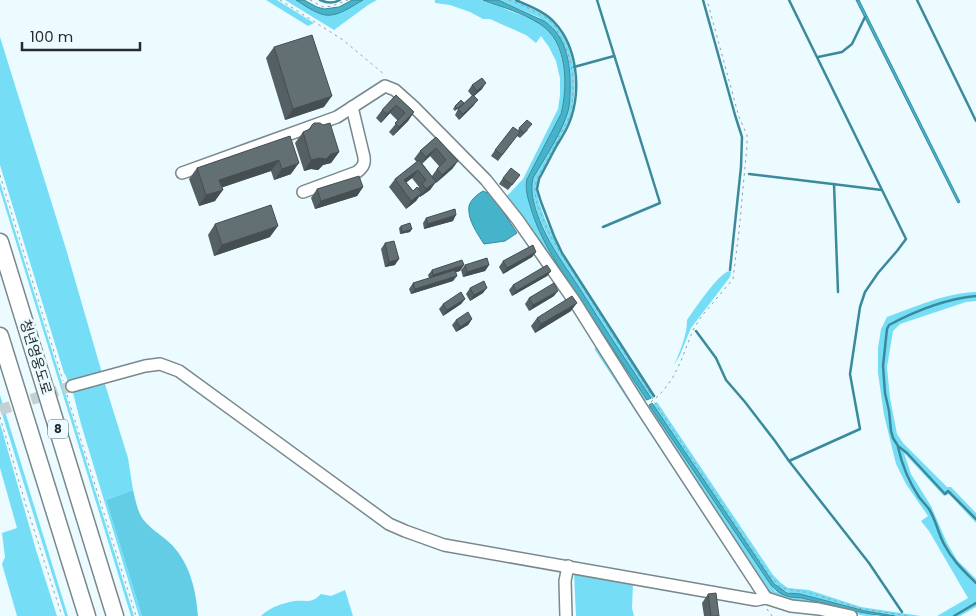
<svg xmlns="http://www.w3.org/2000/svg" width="976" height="616" viewBox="0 0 976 616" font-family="Poppins,'Noto Sans KR',sans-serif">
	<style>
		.green { fill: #75def6 }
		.forest { fill: #62cde5 }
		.water { fill: #45b3ca; stroke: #3b8a9b }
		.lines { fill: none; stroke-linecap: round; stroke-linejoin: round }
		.stream { stroke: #3b8a9b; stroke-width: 2.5 }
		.minor-tunnel { stroke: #c3d1d5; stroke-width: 11; stroke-dasharray: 11 5.5; stroke-linecap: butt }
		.minor-casing { stroke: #7a888c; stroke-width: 14 }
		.highway-casing { stroke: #7a888c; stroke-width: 19 }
		.path { stroke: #939fa2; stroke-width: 1; stroke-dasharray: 2.5 4; stroke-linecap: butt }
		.minor { stroke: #fff; stroke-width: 11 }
		.highway { stroke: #fff; stroke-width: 16 }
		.wall { fill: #546064; fill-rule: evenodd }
		.shaded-wall { fill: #454e51 }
		.building { fill: #627074; stroke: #454e51 }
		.labels { text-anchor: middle; stroke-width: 5; stroke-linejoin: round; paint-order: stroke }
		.shield { fill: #ebfbff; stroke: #60696c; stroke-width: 1 }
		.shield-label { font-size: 12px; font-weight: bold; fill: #252b2d }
		.street-label { font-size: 14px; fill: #252b2d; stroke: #ebfbff }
	</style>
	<rect width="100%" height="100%" fill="#ebfbff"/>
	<g class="green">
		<polygon points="266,0 277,0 314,23 308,26"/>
		<polygon points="285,0 296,0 316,12 328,15 341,12 363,0 377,0 368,5 334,30"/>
		<path d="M435,0C450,0 466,0 481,0C490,1 501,7 510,11C521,15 535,19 544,27C567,48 568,86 561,114L527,178C525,188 527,196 530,205C540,242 563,273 584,305C605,337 626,368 647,400L643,403L506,197L523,179L558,109L560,95V78L556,61L549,47L541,36L536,43L526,35L490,19H483L470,12L450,5L435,3Z"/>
		<path d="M498,0C503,0 508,0 513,0C520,1 528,6 534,10C541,13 548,17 553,22C577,46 579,91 569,121L538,179L537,190L539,202L545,219L561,253L654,397L651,398C628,363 604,328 582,292C568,271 553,250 543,226C536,212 529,194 533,178L561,128L570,90L569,64L565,49L550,25L538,17Z"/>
		<polygon points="0,37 66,249 102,373 68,382 66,376 64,373 0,165"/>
		<polygon points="0,182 134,616 131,616 0,190"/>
		<path d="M729,271L731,272L730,277L691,328L680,355L674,365C680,351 687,336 687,320C695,309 717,275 729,271Z"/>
		<path d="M976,292V301L966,302L900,324L893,331L887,367L890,398L897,434L903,443L947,487H951L976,513V523L949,494L944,496L904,453L911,474L931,506L947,543L957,560L976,579V607L960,616H937L968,598L929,531L921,521L928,516L906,484L896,464L884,415L878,373V348L881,329L887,317C915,307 945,293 976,292Z"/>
		<polygon points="595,339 761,596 750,595 755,593 595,350"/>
		<polygon points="104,381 128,458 133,490 106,500 142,616 139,616 81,424 72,389"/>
		<polygon points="0,395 68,616 65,616 3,417 0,408"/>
		<path d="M657,402L773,575L781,583L788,588L809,590L861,607L921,616C912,616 903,616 894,616C867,613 840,605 814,598C798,594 787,595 774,584L653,405Z"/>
		<polygon points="649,405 771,585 775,591 787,596 799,597 851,611 878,616 866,616 793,603 774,596 766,590 645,407"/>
		<polygon points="0,423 36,550 57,616 17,616 2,564 5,557 2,533 17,528 0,468"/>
		<polygon points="574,573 633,583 632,608 634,616 576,616"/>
		<path d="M345,590L353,616H261C270,607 283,603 295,601C307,600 311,604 321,594L331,596Z"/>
	</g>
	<path class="forest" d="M133,490C135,498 137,509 141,516C146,526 163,536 172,545C190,564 196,590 198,616H142L106,500Z"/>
	<g class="water">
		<path d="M296,0H304L317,7L324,9L339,7L352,0H363C352,6 338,17 325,15C315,13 304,5 296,0Z"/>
		<path d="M483,0H498L544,21C568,37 571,67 570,94C570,102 569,110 566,117C559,137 544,159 533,178C529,194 536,212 542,226C552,249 567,269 580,289C603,326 627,362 651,398L647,400C626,369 605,337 584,305C563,273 540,242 530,205C527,196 525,187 527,179L561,114C568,86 568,42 540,24C523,13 502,7 483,0Z"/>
		<polygon points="856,0 859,0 960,202 958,203"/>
		<path d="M483,191L492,195L517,233L505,241L484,244C477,233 467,219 469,206C471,199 478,194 483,191Z"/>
		<path d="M652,403L774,584L787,593L800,594L865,611L895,616C863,616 833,605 802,598C797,597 792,598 787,596C780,594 775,590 771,585L649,405Z"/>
	</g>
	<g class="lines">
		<g class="stream">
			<path d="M320,0C327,3 333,4 340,0"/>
			<path d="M516,0C529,6 546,12 555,23C577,47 581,88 571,118C568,128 562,137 557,145C551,156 545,168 539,179L537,189L541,202L554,236L562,253L654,396"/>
			<polyline points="597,0 660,203 603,227"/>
			<polyline points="703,0 735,115 742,137 741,167 730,270"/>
			<polyline points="917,0 976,121"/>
			<polyline points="818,57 842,52 852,44 865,17"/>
			<polyline points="574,67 614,56"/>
			<polyline points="749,174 882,190"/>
			<polyline points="834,184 838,292"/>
			<path d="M976,296C945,299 917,310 889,325L887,329L883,366L885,393L889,411L891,431L893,438L898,446L907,453L945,494L948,491L976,519"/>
			<polyline points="696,331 716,358 726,380 745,402 775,441 789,461 869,563 902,612"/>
			<path d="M898,447C902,465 909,482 919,497C922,501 926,505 929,509C936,520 938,533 944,544C952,560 964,571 976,583"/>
			<polyline points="789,461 860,429 850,374 860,307 865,292 878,273 897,251 906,239 789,0"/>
			<polyline points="954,616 976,603"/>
		</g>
		<polyline class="minor-tunnel" points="0,410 72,386"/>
		<defs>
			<g id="minor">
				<polyline points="182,173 337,117 385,86 395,90 414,107 486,180 517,219 575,302 641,407 766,598"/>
				<path d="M303,192L357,172C363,167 365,164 364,157L352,107"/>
				<polyline points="72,386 145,366 160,364 179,371 389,524 405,531 444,545 756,600 766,598 791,606 819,609 851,616"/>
				<polyline points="566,616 565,581 568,566"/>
			</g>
			<g id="highway">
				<polyline points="0,242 115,616"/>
				<polyline points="0,336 87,616"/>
			</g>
		</defs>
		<use href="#minor" class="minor-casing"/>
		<use href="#highway" class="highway-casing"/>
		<g class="path">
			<polyline points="280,0 343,40 385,75"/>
			<polyline points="310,0 323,7 332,6 348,0"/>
			<path d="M509,0C522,5 543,14 553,24C556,27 557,31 559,34C574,59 575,86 571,114L537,179L535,186V193L537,203L543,219L551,237L561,254L650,393L653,400L767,572L779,586L786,589L810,593L862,609L909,616"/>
			<polyline points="0,175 63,381"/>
			<polyline points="67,395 136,616"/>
			<polyline points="651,402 657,397 663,391 672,379 681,361 693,330 701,317 733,279 739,231 747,146 747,135 739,117 707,0"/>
			<polyline points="0,417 25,502 62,616"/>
			<polyline points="767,609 772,616"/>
		</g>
		<use href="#minor" class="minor"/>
		<use href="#highway" class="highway"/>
	</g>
	<g class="wall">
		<polygon points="274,47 324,107 285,120 266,58"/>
		<polygon points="472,85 482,89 474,96 474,105 459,120 455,115 458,109 472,96 468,91"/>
		<polygon points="396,95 414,112 408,121 393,136 389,132 398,121 390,113 381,123 376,118 382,110"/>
		<polygon points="462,105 455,111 453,109 455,106"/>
		<polygon points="312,125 339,152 331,163 323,165 318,170 311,169 304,171 295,143 303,132 308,130"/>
		<polygon points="519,128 528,130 520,138 517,136 498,161 491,156 495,150 518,131"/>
		<polygon points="290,136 291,174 274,180 271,171 222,187 215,201 199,206 189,179 197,168"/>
		<path d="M436,137L458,161L452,169L436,183L435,182L430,190L420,197L419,196L416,201L406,209L389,187L395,179L417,162L414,159L420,151ZM430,156L439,166L432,176L422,163ZM412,178L419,187L418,188L413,191L406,182Z"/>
		<polygon points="520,175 508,190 499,184 503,178"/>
		<polygon points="363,187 357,196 315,209 311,198 317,189"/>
		<polygon points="426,218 453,221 424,229 423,223"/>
		<polygon points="215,224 270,237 214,256 208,235"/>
		<polygon points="401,226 410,232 400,234 399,228"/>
		<polygon points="385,243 395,265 385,267 381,249"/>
		<polygon points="536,252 532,257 503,274 499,267 503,261"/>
		<polygon points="465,265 489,265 485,271 463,277 461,270"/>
		<polygon points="432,270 460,271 456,272 453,281 411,294 409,289 413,283 429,278 428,275"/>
		<polygon points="551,271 547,276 512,296 509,290 513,285"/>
		<polygon points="470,288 483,293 470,301 466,294"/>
		<polygon points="554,296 529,311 525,304 529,298"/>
		<polygon points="465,299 461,304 443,316 439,309 443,304"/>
		<polygon points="571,311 535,333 531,326 537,318"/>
		<polygon points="472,319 468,325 456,332 452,325 456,320"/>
		<polygon points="708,594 719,616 704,616 702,603"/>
	</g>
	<g class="shaded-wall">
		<polygon points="486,83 482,89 473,97 477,91"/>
		<polygon points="332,96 324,107 285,120 293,109"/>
		<polygon points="478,100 474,105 459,120 463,114"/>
		<polygon points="396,105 390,113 381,123 387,114"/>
		<polygon points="414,112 408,121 393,136 399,127"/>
		<polygon points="436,148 430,156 420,166 426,157"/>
		<polygon points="339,152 331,163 323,165 318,170 311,169 304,171 311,160"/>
		<polygon points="279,160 271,171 212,191 219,180"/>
		<polygon points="458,161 452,169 436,183 442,175"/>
		<polygon points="299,163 291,174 274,180 282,169"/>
		<polygon points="418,170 412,178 401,187 404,180"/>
		<polygon points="436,182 430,190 420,197 426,189"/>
		<polygon points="363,187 357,196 315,209 321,201"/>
		<polygon points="223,190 215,201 199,206 206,195"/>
		<polygon points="422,193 416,201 406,209 411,201"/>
		<polygon points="456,215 453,221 424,229 428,224"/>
		<polygon points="278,226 270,237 214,256 222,245"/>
		<polygon points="412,229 410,232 400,234 402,232"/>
		<polygon points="536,252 532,257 503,274 507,268"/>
		<polygon points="399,259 395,265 385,267 389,262"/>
		<polygon points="464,265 460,271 429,280 433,275"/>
		<polygon points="489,265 485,271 463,277 467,272"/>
		<polygon points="551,271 547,276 512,296 516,291"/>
		<polygon points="457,276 453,281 411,294 415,289"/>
		<polygon points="487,288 483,293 470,301 474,295"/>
		<polygon points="558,291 554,296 529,311 533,305"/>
		<polygon points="465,299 461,304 443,316 447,310"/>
		<polygon points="577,303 571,311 535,333 541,324"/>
		<polygon points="472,319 468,325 456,332 460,327"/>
	</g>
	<g class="building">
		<polygon points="312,35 332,96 293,109 274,47"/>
		<polygon points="482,78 486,83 477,91 472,85"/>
		<polygon points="396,95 414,112 399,127 395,123 405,113 396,105 387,114 382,110"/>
		<polygon points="473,95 478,100 463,114 458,109"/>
		<polygon points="461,100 464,103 457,109 455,106"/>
		<polygon points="527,120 532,124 524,133 519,128"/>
		<polygon points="314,123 320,123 323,125 330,123 339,152 331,154 326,159 319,158 311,160 303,132 310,129 312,125"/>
		<polygon points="513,127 520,132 502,155 495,150"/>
		<polygon points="290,136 299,163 282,169 279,160 219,180 223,190 206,195 197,168"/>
		<polygon points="436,137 458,161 442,175 437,169 446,160 436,148 426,157 420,151"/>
		<polygon points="419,160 436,182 426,189 422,184 426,180 418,170 404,180 413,191 417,187 422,193 411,201 395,179"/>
		<polygon points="511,168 520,175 512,185 503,178"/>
		<polygon points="359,176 363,187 321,201 317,189"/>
		<polygon points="271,205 278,226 222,245 215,224"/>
		<polygon points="455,209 456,215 428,224 426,218"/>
		<polygon points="410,223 412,229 402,232 401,226"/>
		<polygon points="394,241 399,259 389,262 385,243"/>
		<polygon points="533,245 536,252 507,268 503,261"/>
		<polygon points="487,258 489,265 467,272 465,265"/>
		<polygon points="462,260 464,265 433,275 432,270"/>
		<polygon points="547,265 551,271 516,291 513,285"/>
		<polygon points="455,270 457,276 415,289 413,283"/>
		<polygon points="484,281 487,288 474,295 470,288"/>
		<polygon points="554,283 558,291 533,305 529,298"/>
		<polygon points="461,292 465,299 447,310 443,304"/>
		<polygon points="572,296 577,303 541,324 537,318"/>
		<polygon points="468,312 472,319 460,327 456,320"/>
		<polygon points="716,593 719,616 711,616 708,594"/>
	</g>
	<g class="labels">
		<rect class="shield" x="48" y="419.5" width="20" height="19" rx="4"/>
		<g class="shield-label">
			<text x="58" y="433">8</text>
		</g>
		<g class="street-label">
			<text transform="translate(36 357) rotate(73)" y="5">청년영웅도로</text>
		</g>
	</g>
	<path d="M22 42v8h118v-8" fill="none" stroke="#252b2d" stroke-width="2.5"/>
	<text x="30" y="42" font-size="15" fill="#252b2d" stroke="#ebfbff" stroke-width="4" paint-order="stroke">100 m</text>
</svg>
